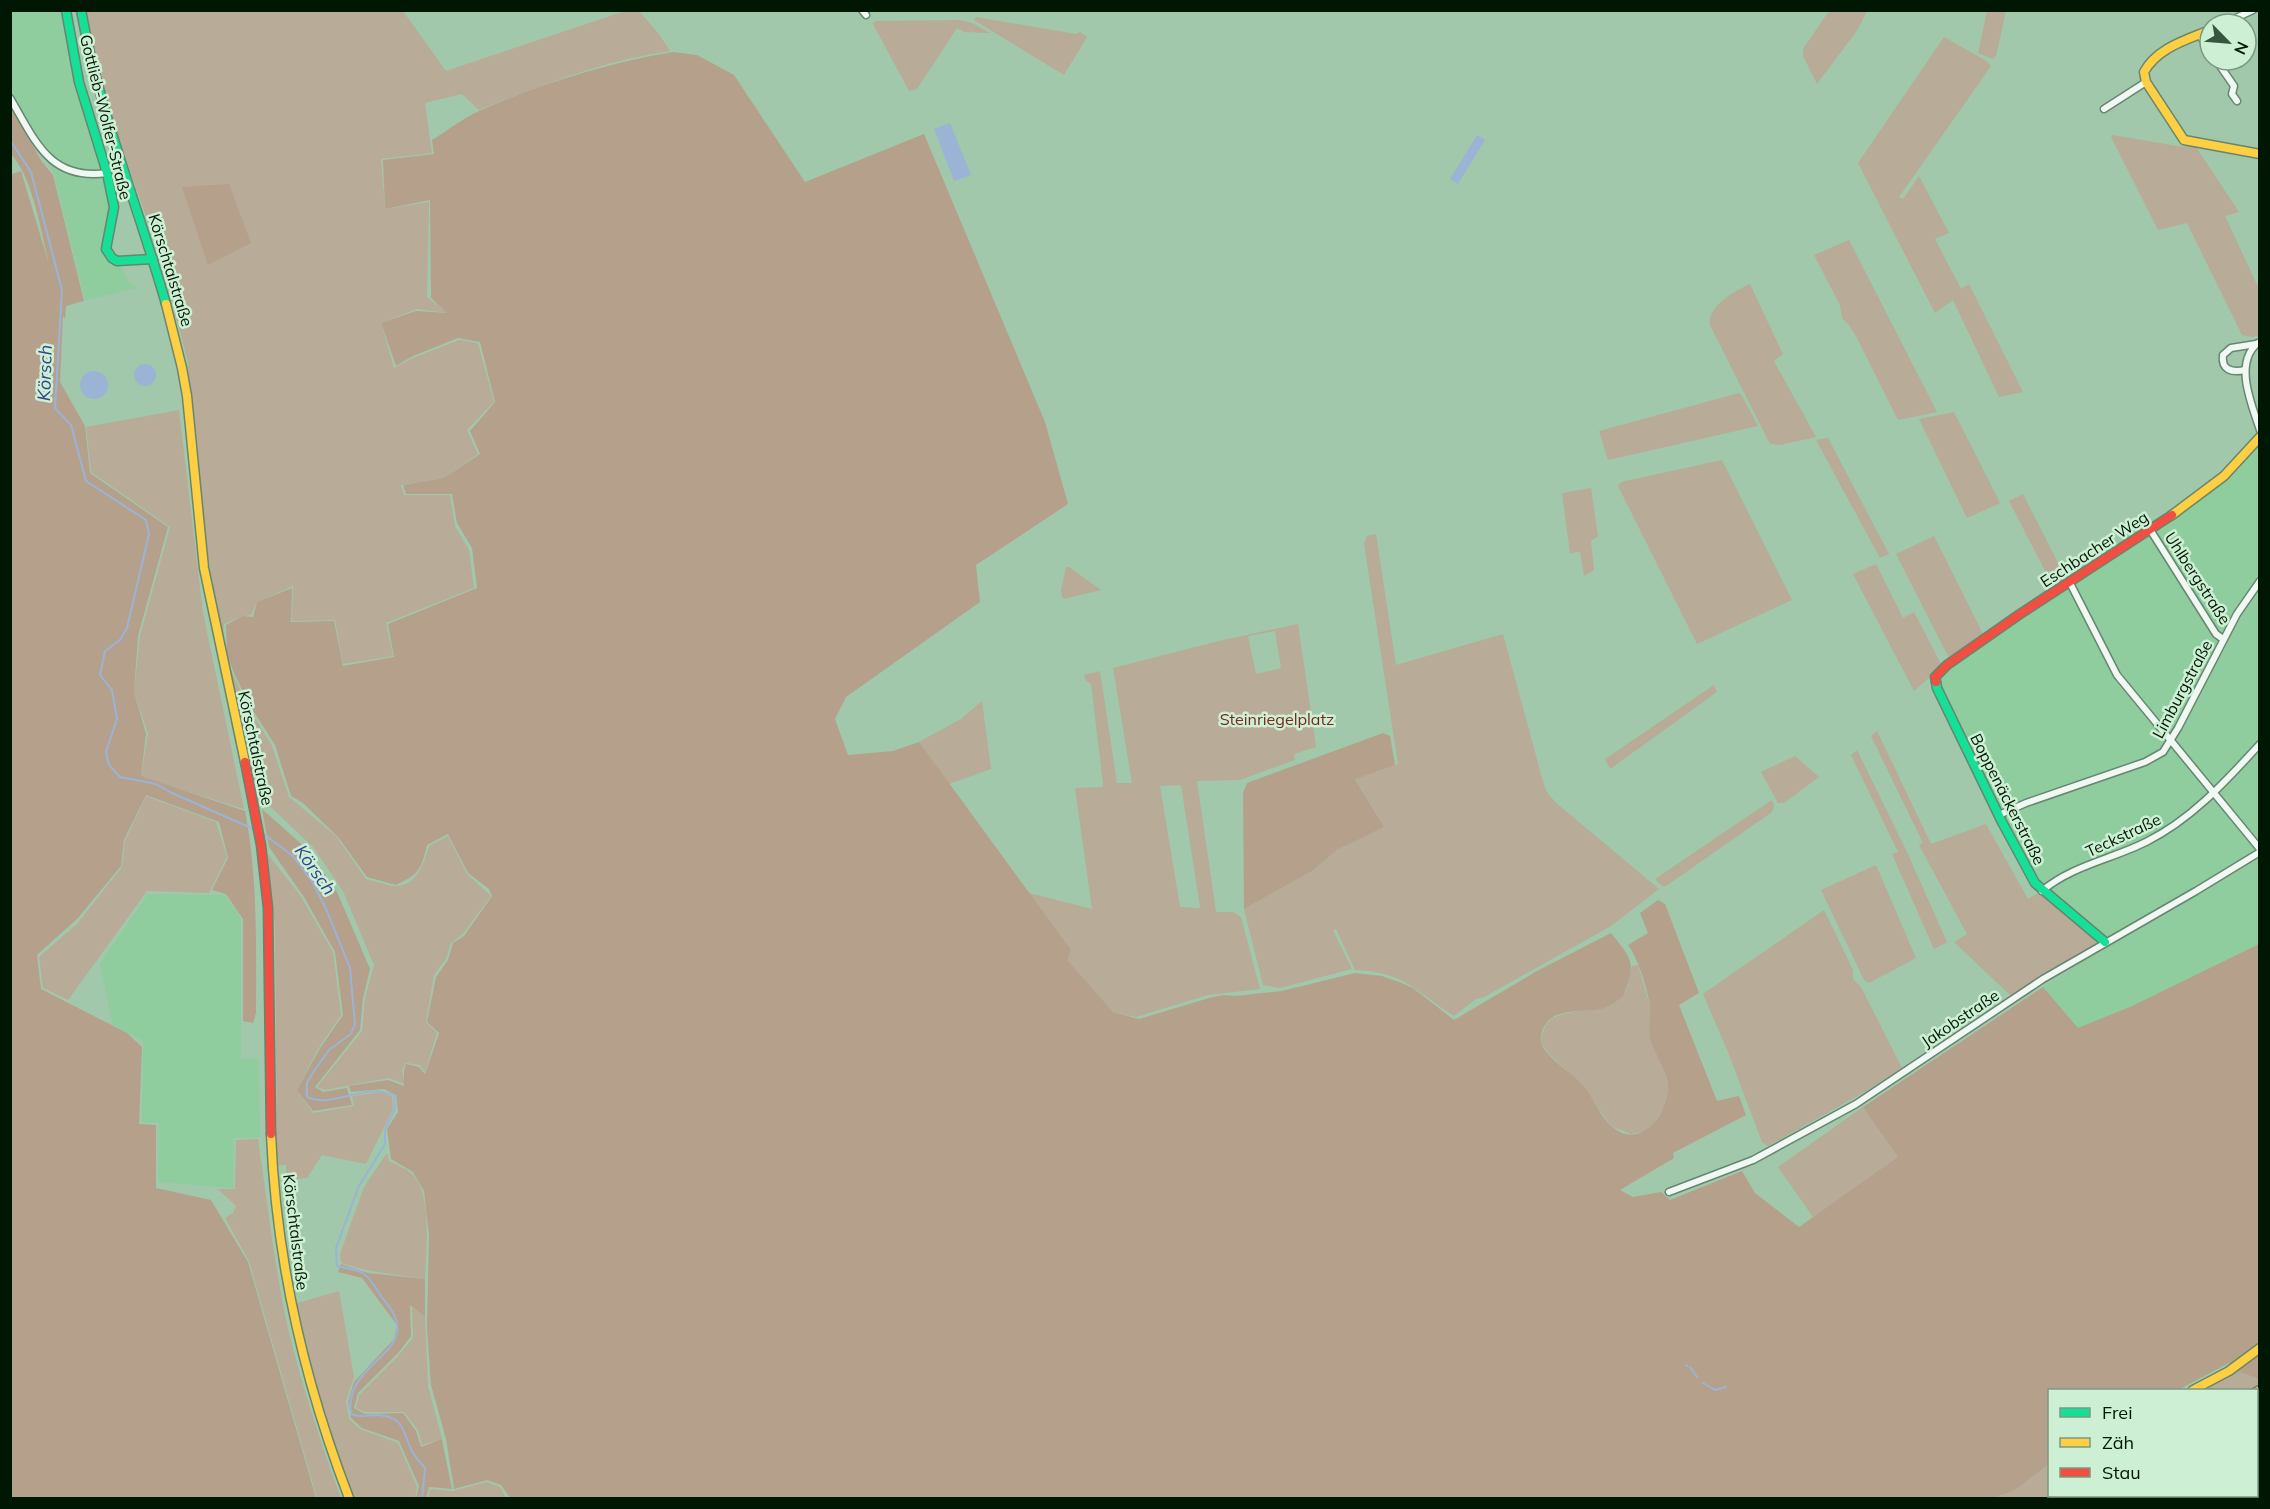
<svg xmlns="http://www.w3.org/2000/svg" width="2270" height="1509" viewBox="0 0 2270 1509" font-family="Mulish,sans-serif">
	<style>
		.built { fill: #8fcc9e }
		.green { fill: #b8ab98; fill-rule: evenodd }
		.forest { fill: #b5a08c }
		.water { fill: #9bb4d5 }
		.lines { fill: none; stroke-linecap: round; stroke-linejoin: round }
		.stream { stroke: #9bb4d5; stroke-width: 2 }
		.street-casing { stroke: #66866f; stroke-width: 9 }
		.fast-casing { stroke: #66866f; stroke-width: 11 }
		.slow-casing { stroke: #66866f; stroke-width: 11 }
		.jam-casing { stroke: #66866f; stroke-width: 11 }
		.street { stroke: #f1f7f2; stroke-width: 6 }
		.fast { stroke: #16e098; stroke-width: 8 }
		.slow { stroke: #ffcf43; stroke-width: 8 }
		.jam { stroke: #f24e42; stroke-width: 8 }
		.labels { text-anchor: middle; stroke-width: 5; stroke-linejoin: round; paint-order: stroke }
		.street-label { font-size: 16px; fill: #001704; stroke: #cdf0d4 }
		.park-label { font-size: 16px; fill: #7b261b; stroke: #cdf0d4 }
		.water-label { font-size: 18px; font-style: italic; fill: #324289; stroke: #cdf0d4 }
	</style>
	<rect width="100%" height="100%" fill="#a1c8aa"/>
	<g class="built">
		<polygon points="10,11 66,11 114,207 106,249 121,266 127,280 137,288 85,300 54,174 11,98"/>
		<polygon points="2259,444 2259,944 2132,1006 2078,1028 2043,987 2109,945 2103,937 2037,880 2006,823 1940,687 1940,679 1951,668 2039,606 2158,530 2216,487 2231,475 2255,446"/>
		<polygon points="148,894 225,895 241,919 241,1058 258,1059 260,1137 234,1138 233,1188 158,1182 159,1123 142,1122 143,1041 113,1025 100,964"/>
	</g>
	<g class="green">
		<path d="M86,11H403L446,71L625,11H639L659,34L670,51C604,60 540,86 479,110L462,94L425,103L432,153L381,159L385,209L429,202L427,297L448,313L417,309L381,323L394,368L413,358L459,340L478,343L494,402L467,430L478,454L444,478L401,485L404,495H450L455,526L469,550L474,588L386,623L393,656L343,664L335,620L292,621L293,586L257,602L251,615L243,616L224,624L223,644L206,544L187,358L158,251L104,96Z"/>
		<polygon points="1829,11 1867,11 1856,32 1817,84 1803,56 1803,49"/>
		<polygon points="1987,11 2006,11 1996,56 1993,59 1978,53"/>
		<polygon points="976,17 1076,34 1080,32 1087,37 1064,75 974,20"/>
		<polygon points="961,20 972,23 990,33 965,32 957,28 917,89 909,91 873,24 875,21"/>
		<polygon points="1944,37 1985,60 1991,66 1899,197 1903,199 1919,176 1949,233 1935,239 1961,289 1969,284 2023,392 1999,397 1953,300 1935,313 1858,163"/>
		<polygon points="2113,135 2177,146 2196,147 2239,212 2225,216 2259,289 2259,335 2253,337 2242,335 2187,223 2158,230 2111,137"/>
		<polygon points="1849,240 1937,412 1898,420 1857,338 1849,325 1842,318 1840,305 1814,255"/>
		<path d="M1750,284L1783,354L1774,361L1816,437L1780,445L1770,444L1710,325C1707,306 1735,291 1750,284Z"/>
		<polygon points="1739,393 1741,394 1758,426 1608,460 1599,431"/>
		<polygon points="179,410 203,613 244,809 141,777 148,734 134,692 140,636 170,527 91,472 86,427"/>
		<polygon points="1954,412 2000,503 1967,518 1919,419"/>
		<polygon points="1828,438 1889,554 1880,558 1816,440"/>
		<polygon points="1722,460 1792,600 1697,644 1618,486 1621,482"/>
		<polygon points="1591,488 1598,536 1591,541 1594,570 1584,576 1580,552 1570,553 1562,493"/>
		<polygon points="2023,494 2066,579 2054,588 2009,501"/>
		<path d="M1376,534L1396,665L1503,634L1542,778L1546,791L1555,802L1659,889L1611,926L1484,997L1476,999L1454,1016C1416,992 1406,972 1355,970L1336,929L1333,930L1352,969L1280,988L1263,985L1244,909L1312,871L1337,850L1384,827L1355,778L1398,764L1364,544L1367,536Z"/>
		<polygon points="1934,536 1984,636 1950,660 1896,554"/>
		<polygon points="1876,564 1903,618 1914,612 1942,666 1914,691 1853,574"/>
		<polygon points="1066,567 1069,567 1101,590 1064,599 1062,597 1061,590"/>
		<path d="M1298,624L1316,747L1294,754L1295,760L1240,780L1197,781L1216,912H1233L1241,917L1260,989L1208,995L1136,1017L1113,1012L1066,960L1029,893L1092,909L1075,788L1102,787L1103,784L1091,684L1086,681L1084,675L1100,671L1117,783H1132L1113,668L1219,641ZM1275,631L1281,668L1256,674L1248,636ZM1181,785L1200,907L1199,908L1180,907L1160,786Z"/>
		<path d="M225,657L246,703L272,746L289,797L336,836L366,879C375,881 385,885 394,886C416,888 424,863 429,846L448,836L467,874L491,896L463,934L451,943L446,959L434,975L426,1022L437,1033L425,1072L420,1065L406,1063L402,1070L405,1084L388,1078L325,1090L317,1087L362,1031L365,998L374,965L343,891L313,847L261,798L254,785Z"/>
		<polygon points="1714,685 1717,692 1610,769 1605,759"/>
		<polygon points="982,701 991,769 949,784 919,742 961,719"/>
		<polygon points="1877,731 1931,844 1986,824 2028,899 2038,893 2096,938 2095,945 2011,996 1954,942 1967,934 1919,845 1923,843 1871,736"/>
		<polygon points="1857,750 1906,850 1947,942 1934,949 1892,854 1898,852 1851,755"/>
		<polygon points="1795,756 1819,777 1784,803 1778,803 1761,772"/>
		<polygon points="146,796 216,822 227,857 209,893 147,891 68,1000 43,988 39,957 77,924 122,867 125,841"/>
		<polygon points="1772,800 1774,806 1772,812 1666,886 1662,886 1655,879"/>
		<polygon points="267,853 300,895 333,952 341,1015 318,1049 297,1090 313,1113 354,1106 352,1096 382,1092 392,1096 393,1109 366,1164 322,1155 307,1178 287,1180 286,1165 277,1165 275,928"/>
		<polygon points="1876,865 1916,958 1869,983 1864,980 1821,890"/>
		<polygon points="1824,910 1853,970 1853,979 1861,987 1902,1068 1868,1090 1768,1146 1762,1142 1728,1052 1703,994"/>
		<path d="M1638,965L1650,1006L1649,1033L1665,1072L1668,1087L1666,1104L1651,1128L1643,1132L1631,1134L1611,1126L1582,1085L1549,1054L1541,1042C1545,996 1597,1023 1621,997C1629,990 1630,976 1632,966Z"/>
		<polygon points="1863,1107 1899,1157 1813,1217 1778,1167"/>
		<path d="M258,1139C267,1200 274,1263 287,1324C301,1383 320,1441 341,1498H317L249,1261L225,1218L233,1213L236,1206L218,1189H235L236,1140Z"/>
		<path d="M387,1153L389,1161C396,1165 405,1168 411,1173C433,1191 426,1253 425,1279L370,1271L341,1263L340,1254L364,1187Z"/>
		<polygon points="339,1291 354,1377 346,1401 349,1419 360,1429 398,1443 417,1487 415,1498 353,1498 323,1419 294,1304"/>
		<polygon points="412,1307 425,1317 428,1386 442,1439 422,1445 418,1430 404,1412 365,1412 356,1408 359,1395 398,1356 413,1338"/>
		<polygon points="2237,1371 2259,1379 2259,1385 2252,1390 2204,1390"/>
		<polygon points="2049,1464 2050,1496 2117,1496 2113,1498 1994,1498 2015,1490"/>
		<polygon points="486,1482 500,1487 506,1498 428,1498 430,1489 453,1491"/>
	</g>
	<g class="forest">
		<path d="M673,52L697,55L734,75L805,182L924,134L1045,422L1068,504L976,565L980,602L846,697L835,719L848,755L893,751L919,742L1071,950L1067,960L1113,1012L1139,1019L1209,998L1223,995L1235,996L1282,991L1355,973L1382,976L1404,984L1413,988L1454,1020L1537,971L1611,933C1632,959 1637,964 1623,996C1617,1001 1612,1005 1604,1008C1586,1014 1557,1006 1545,1025C1541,1031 1539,1041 1543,1047C1552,1062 1571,1072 1583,1085C1592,1096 1601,1117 1611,1126C1640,1151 1667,1116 1668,1088C1668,1071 1656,1057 1651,1041C1647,1029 1651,1017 1650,1005C1647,988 1638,958 1628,945L1648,933L1640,913L1658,900L1665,904L1699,993L1679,1005L1717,1101L1739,1096L1746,1115L1673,1153L1674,1158L1620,1190L1633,1197L1661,1192L1670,1200L1742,1171L1755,1193L1799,1227L1898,1157L1863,1107L2043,987L2078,1028L2132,1006L2259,944V1379L2237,1371L2229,1363L2178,1390H2050L2049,1464L2015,1490L1994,1498H510L501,1485L487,1480L454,1489L446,1439L431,1385L427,1329L429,1235L424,1191L413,1172L391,1159L387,1129L398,1112L396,1095L384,1089L351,1092L349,1086L388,1080L404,1086V1070L406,1064L419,1067L425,1074L439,1033L427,1022L436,977L448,960L453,943L464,936L492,896L489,889L468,873L448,834L427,845C421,870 419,874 396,885L367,877L338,837L303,803L291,796L275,745L249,704L234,673L227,654L226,625L243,616L253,617L257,602L292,588L291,622L334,621L343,666L394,657L388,624L477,588L472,548L457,523L452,494H406L403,485L444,478L480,454L470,431L495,402L480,342L458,338L413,356L396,366L381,323L416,311L447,313L431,298L430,200L385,209L383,160L434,154L432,140C447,131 463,118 479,111C537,85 610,62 673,52Z"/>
		<path d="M11,107L42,162L53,175L84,301L66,306L65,319L63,316L60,382L85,426L90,473L168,527L138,636L134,692L146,734L141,776L245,811C258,877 256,946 256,1013L253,1023L243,1021V919L226,894L212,890L228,858L219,822L146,795L124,840L121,866L78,918L37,955L41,989L127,1033L142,1047L139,1124L156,1125V1188L211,1200L248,1262L316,1498H11L10,175L21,171L49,264C41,231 33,178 11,154Z"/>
		<polygon points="229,184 251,243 208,265 182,187"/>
		<polygon points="1383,733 1390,736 1395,765 1355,779 1384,827 1337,850 1312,871 1244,909 1243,793 1247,783"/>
		<polygon points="262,809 308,850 337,892 370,969 363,998 360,1030 315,1087 323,1092 347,1088 352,1105 313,1111 297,1090 319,1050 343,1015 335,952 304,897 269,847"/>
		<polygon points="341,1264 368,1273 425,1279 425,1317 410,1305 411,1336 399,1352 358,1393 354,1408 365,1414 403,1413 416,1431 421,1447 442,1439 452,1489 429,1487 426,1498 416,1498 419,1486 399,1441 362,1428 351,1418 348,1402 354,1382 394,1339 397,1325 362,1278 338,1272"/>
	</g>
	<g class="water">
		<polygon points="950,123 971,175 954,181 934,129"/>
		<polygon points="1477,135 1485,140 1458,184 1450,179"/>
		<circle cx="145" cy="375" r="11"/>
		<circle cx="94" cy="385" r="14"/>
	</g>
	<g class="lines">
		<g class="stream">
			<polyline points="10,140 31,172 62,290 55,408 71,425 86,481 146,520 149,534 127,628 120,640 105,651 100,675 112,690 117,719 106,752 109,765 120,777 156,784 172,793 256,830"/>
			<path d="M261,832L293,856L313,883L327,911L350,968L355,1024L351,1034L329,1050L314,1071L307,1083V1097C333,1109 363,1082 394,1095L395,1109L385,1129V1144L359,1186L336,1248L337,1266C345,1268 357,1269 364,1274C372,1279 378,1293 384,1300C430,1353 342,1359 351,1414C364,1419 366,1414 378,1415C407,1417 402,1434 413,1453C416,1458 421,1463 425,1468L422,1498"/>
			<polyline points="1686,1365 1687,1366"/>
			<polyline points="1690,1367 1697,1377"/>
			<polyline points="1703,1383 1715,1390 1726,1387"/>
		</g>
		<defs>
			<g id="street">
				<polyline points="862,10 866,15"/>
				<polyline points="2223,24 2253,10"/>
				<polyline points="2199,34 2210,51"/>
				<polyline points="2216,60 2234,86 2232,94 2237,101"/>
				<path d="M10,98C35,140 49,181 107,173"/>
				<polyline points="2104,109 2146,82"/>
				<path d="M2258,343C2233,363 2252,405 2260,430"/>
				<path d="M2245,370C2232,373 2221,370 2223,355L2231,348L2256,344"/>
				<polyline points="2151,531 2216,634 2223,639"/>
				<polyline points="2070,583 2117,675 2260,849"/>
				<polyline points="1999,815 2026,803 2145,762 2163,752 2178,728 2237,614 2260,581"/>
				<path d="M2042,891C2071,866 2112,859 2146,842C2192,819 2225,782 2260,744"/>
				<polyline points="1669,1192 1753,1160 1856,1104 2043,979 2196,891 2260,852"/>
			</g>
			<g id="fast">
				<polyline points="66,10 79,82 107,173 114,207 106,249 112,258 117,261 153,259"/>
				<path d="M81,10C99,111 138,206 166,304"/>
				<polyline points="1936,682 1937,688 2002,822 2035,883 2105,942"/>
				<polyline points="2127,1498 2131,1496"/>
			</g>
			<g id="slow">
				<path d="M2210,30C2186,40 2157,48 2144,72L2146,82L2184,140L2260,154"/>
				<polyline points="166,304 182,368 187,396 204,568 245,762"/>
				<polyline points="2172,515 2224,476 2260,437"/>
				<path d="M271,1134C276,1260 304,1381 349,1498"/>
				<polyline points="2193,1390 2229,1371 2260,1348"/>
				<polyline points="2256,1392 2260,1390"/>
			</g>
			<g id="jam">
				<polyline points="1936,682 1935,677 1947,665 2020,614 2172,515"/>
				<polyline points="245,762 261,845 268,908 271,1134"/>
			</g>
		</defs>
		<use href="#street" class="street-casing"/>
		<use href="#fast" class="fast-casing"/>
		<use href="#slow" class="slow-casing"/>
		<use href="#jam" class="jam-casing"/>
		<use href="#street" class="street"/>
		<use href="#fast" class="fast"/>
		<use href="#slow" class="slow"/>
		<use href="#jam" class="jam"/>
	</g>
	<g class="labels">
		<g class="street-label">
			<text transform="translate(106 117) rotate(76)" y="6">Gottlieb-Wolfer-Straße</text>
			<text transform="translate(171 270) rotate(73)" y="6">Körschtalstraße</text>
			<text transform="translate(2094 549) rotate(-33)" y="6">Eschbacher Weg</text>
			<text transform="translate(2198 578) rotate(57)" y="6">Uhlbergstraße</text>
			<text transform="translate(2182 689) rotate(-62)" y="6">Limburgstraße</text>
			<text transform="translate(256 748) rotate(78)" y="6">Körschtalstraße</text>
			<text transform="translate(2008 799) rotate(63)" y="6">Boppenäckerstraße</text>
			<text transform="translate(2123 835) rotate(-25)" y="6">Teckstraße</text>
			<text transform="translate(1960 1018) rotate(-34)" y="6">Jakobstraße</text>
			<text transform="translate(296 1232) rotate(83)" y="6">Körschtalstraße</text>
		</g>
		<g class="park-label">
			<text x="1277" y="725">Steinriegelplatz</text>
		</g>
		<g class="water-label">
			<text transform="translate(45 373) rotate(-88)" y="6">Körsch</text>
			<text transform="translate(315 870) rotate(55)" y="6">Körsch</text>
		</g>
	</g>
	<rect width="2270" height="1509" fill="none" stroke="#001704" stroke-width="24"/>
	<rect x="2048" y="1389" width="210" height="108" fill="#cdf0d4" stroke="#7b9981" stroke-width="1.5"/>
	<rect x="2060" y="1408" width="30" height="9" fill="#16e098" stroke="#7b9981" stroke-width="1.5"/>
	<text x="2102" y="1419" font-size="18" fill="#001704">Frei</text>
	<rect x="2060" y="1438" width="30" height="9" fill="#ffcf43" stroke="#7b9981" stroke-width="1.5"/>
	<text x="2102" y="1449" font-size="18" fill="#001704">Zäh</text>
	<rect x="2060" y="1468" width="30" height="9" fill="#f24e42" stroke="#7b9981" stroke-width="1.5"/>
	<text x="2102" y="1479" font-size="18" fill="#001704">Stau</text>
	<g transform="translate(2228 42) rotate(115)"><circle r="28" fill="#cdf0d4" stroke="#7b9981" stroke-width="1.5"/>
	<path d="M0-4.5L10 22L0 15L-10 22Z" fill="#38553e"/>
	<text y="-9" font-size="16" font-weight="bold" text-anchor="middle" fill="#001704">N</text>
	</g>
</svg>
